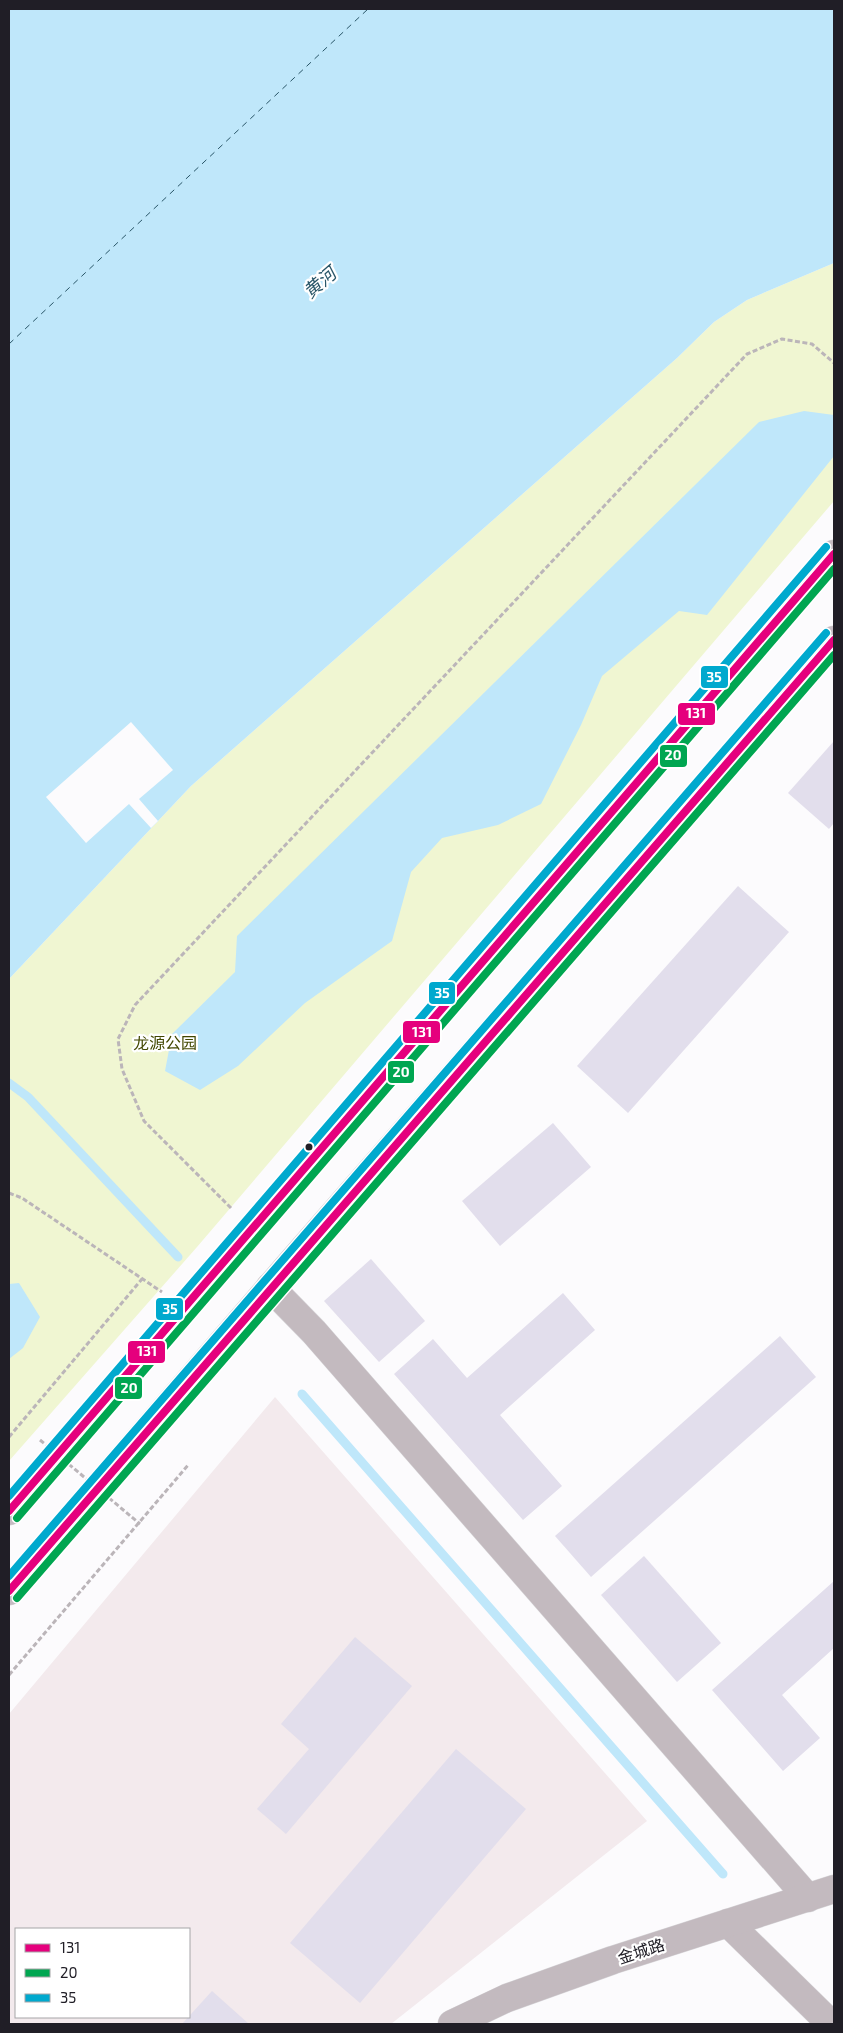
<svg xmlns="http://www.w3.org/2000/svg" width="843" height="2033" viewBox="0 0 843 2033" font-family="'Exo 2','Noto Sans SC',sans-serif">
	<style>
		.education { fill: #f3eaed; fill-rule: evenodd }
		.green { fill: #f0f6d2 }
		.water { fill: #bfe7fa }
		.pier { fill: #fcfbfd }
		.lines { fill: none; stroke-linecap: round; stroke-linejoin: round }
		.stream { stroke: #bfe7fa; stroke-width: 9 }
		.ferry { stroke: #295668; stroke-width: 1; stroke-dasharray: 6 5; stroke-linecap: butt }
		.building { fill: #e2deec }
		.minor-casing { stroke: #d9d8db; stroke-width: 29 }
		.major-casing { stroke: #d9d8db; stroke-width: 29 }
		.path { stroke: #bbb5b9; stroke-width: 3; stroke-dasharray: 5 2.5; stroke-linecap: butt }
		.minor { stroke: #c3babf; stroke-width: 28 }
		.major { stroke: #c5bbc2; stroke-width: 28 }
		.path-bridge { stroke: #bbb5b9; stroke-width: 3; stroke-dasharray: 5 2.5; stroke-linecap: butt }
		.bus-1-casing { stroke: #fff; stroke-width: 11 }
		.bus-2-casing { stroke: #fff; stroke-width: 11 }
		.bus-3-casing { stroke: #fff; stroke-width: 11 }
		.bus-1 { stroke: #e5007d; stroke-width: 8 }
		.bus-2 { stroke: #00a651; stroke-width: 8 }
		.bus-3 { stroke: #00a9ce; stroke-width: 8 }
		.bus-dot { fill: #201e26; stroke: #fff; stroke-width: 2 }
		.labels { text-anchor: middle; stroke-width: 4.5; stroke-linejoin: round; paint-order: stroke }
		.park-label { font-size: 16px; fill: #424800; stroke: #fff }
		.street-label { font-size: 16px; fill: #201e26; stroke: #fff }
		.water-label { font-size: 18px; font-style: italic; fill: #295668; stroke: #fff }
		.line-badge { stroke: #fff; stroke-width: 2 }
		.badge-label { font-size: 14px; text-anchor: middle; font-weight: bold; fill: #fff }
	</style>
	<rect width="100%" height="100%" fill="#fcfbfd"/>
	<path class="education" d="M275,1397L647,1821L391,2024H9V1714ZM16,1929H189V2017H16Z"/>
	<polygon class="green" points="834,263 834,501 197,1247 9,1461 9,979 191,786 677,358 714,322 747,300"/>
	<g class="water">
		<polygon points="9,9 834,9 834,263 747,300 714,322 677,358 191,786 9,979"/>
		<polygon points="804,411 834,415 834,456 707,615 679,611 602,676 581,725 541,804 498,825 442,838 411,872 392,941 305,1003 238,1066 200,1090 165,1071 172,1034 235,972 237,936 759,422"/>
		<polygon points="19,1283 40,1317 23,1348 9,1359 9,1284"/>
	</g>
	<polygon class="pier" points="131,722 173,770 139,799 158,821 151,828 129,804 86,843 46,797"/>
	<g class="lines">
		<g class="stream">
			<polyline points="9,1083 28,1097 178,1257"/>
			<polyline points="302,1394 723,1874"/>
		</g>
		<polyline class="ferry" points="9,344 368,9"/>
	</g>
	<g class="building">
		<polygon points="834,741 834,823 829,829 788,793"/>
		<polygon points="738,886 789,932 628,1113 577,1066"/>
		<polygon points="553,1123 591,1167 500,1246 462,1201"/>
		<polygon points="371,1259 425,1321 379,1362 324,1301"/>
		<polygon points="563,1293 595,1330 500,1415 562,1486 523,1520 394,1374 433,1339 467,1378"/>
		<polygon points="780,1336 816,1377 591,1577 555,1536"/>
		<polygon points="644,1556 721,1643 677,1682 601,1595"/>
		<polygon points="834,1581 834,1648 782,1695 820,1738 783,1771 712,1690"/>
		<polygon points="355,1637 412,1686 286,1834 257,1809 309,1749 281,1724"/>
		<polygon points="456,1749 526,1809 360,2003 290,1943"/>
		<polygon points="212,1991 249,2024 182,2024"/>
	</g>
	<g class="lines">
		<defs>
			<g id="minor">
				<polyline points="270,1287 314,1332 808,1898"/>
				<polyline points="728,1923 831,2024"/>
				<polyline points="452,2024 507,1998 613,1960 834,1889"/>
			</g>
			<g id="major">
				<polyline points="9,1511 834,554"/>
				<polyline points="9,1591 287,1268 834,640"/>
			</g>
		</defs>
		<use href="#minor" class="minor-casing"/>
		<use href="#major" class="major-casing"/>
		<g class="path">
			<polyline points="9,1193 22,1198 162,1292"/>
			<polyline points="231,1208 144,1121 122,1069 118,1039 135,1005 747,354 782,339 812,344 834,363"/>
			<polyline points="9,1437 142,1279"/>
			<polyline points="9,1675 189,1464"/>
		</g>
		<use href="#minor" class="minor"/>
		<use href="#major" class="major"/>
		<polyline class="path-bridge" points="40,1440 140,1524"/>
		<defs>
			<g id="bus-1">
				<polyline points="9,1511 834,554"/>
				<polyline points="9,1591 834,640"/>
			</g>
			<g id="bus-2">
				<polyline points="17,1518 834,569"/>
				<polyline points="17,1598 834,655"/>
			</g>
			<g id="bus-3">
				<polyline points="9,1496 826,547"/>
				<polyline points="9,1576 826,633"/>
			</g>
		</defs>
		<use href="#bus-1" class="bus-1-casing"/>
		<use href="#bus-2" class="bus-2-casing"/>
		<use href="#bus-3" class="bus-3-casing"/>
		<use href="#bus-1" class="bus-1"/>
		<use href="#bus-2" class="bus-2"/>
		<use href="#bus-3" class="bus-3"/>
	</g>
	<circle class="bus-dot" cx="309" cy="1147" r="4.5"/>
	<g class="labels">
		<g class="park-label">
			<text x="165" y="1049">龙源公园</text>
		</g>
		<g class="street-label">
			<text transform="translate(641 1951) rotate(-18)" y="6">金城路</text>
		</g>
		<g class="water-label">
			<text transform="translate(320 283) rotate(-41)" y="6">黄河</text>
		</g>
	</g>
	<g class="line-badge">
		<rect x="700" y="665" width="29" height="24" rx="5" fill="#00a9ce"/>
		<rect x="677" y="702" width="39" height="24" rx="5" fill="#e5007d"/>
		<rect x="659" y="744" width="29" height="24" rx="5" fill="#00a651"/>
		<rect x="428" y="981" width="28" height="24" rx="5" fill="#00a9ce"/>
		<rect x="402" y="1020" width="39" height="24" rx="5" fill="#e5007d"/>
		<rect x="387" y="1060" width="28" height="24" rx="5" fill="#00a651"/>
		<rect x="155" y="1297" width="29" height="24" rx="5" fill="#00a9ce"/>
		<rect x="127" y="1340" width="39" height="24" rx="5" fill="#e5007d"/>
		<rect x="114" y="1376" width="29" height="24" rx="5" fill="#00a651"/>
	</g>
	<g class="badge-label">
		<text x="714" y="682">35</text>
		<text x="696" y="718">131</text>
		<text x="673" y="760">20</text>
		<text x="442" y="998">35</text>
		<text x="422" y="1037">131</text>
		<text x="401" y="1077">20</text>
		<text x="170" y="1314">35</text>
		<text x="147" y="1356">131</text>
		<text x="129" y="1393">20</text>
	</g>
	<rect width="843" height="2033" fill="none" stroke="#201e26" stroke-width="20"/>
	<rect x="15" y="1928" width="175" height="90" fill="#ffffff" stroke="#a6a5a8"/>
	<rect x="25" y="1944" width="25" height="8" fill="#e5007d" stroke="#a6a5a8"/>
	<text x="60" y="1953" font-size="15" fill="#201e26">131</text>
	<rect x="25" y="1969" width="25" height="8" fill="#00a651" stroke="#a6a5a8"/>
	<text x="60" y="1978" font-size="15" fill="#201e26">20</text>
	<rect x="25" y="1994" width="25" height="8" fill="#00a9ce" stroke="#a6a5a8"/>
	<text x="60" y="2003" font-size="15" fill="#201e26">35</text>
</svg>
